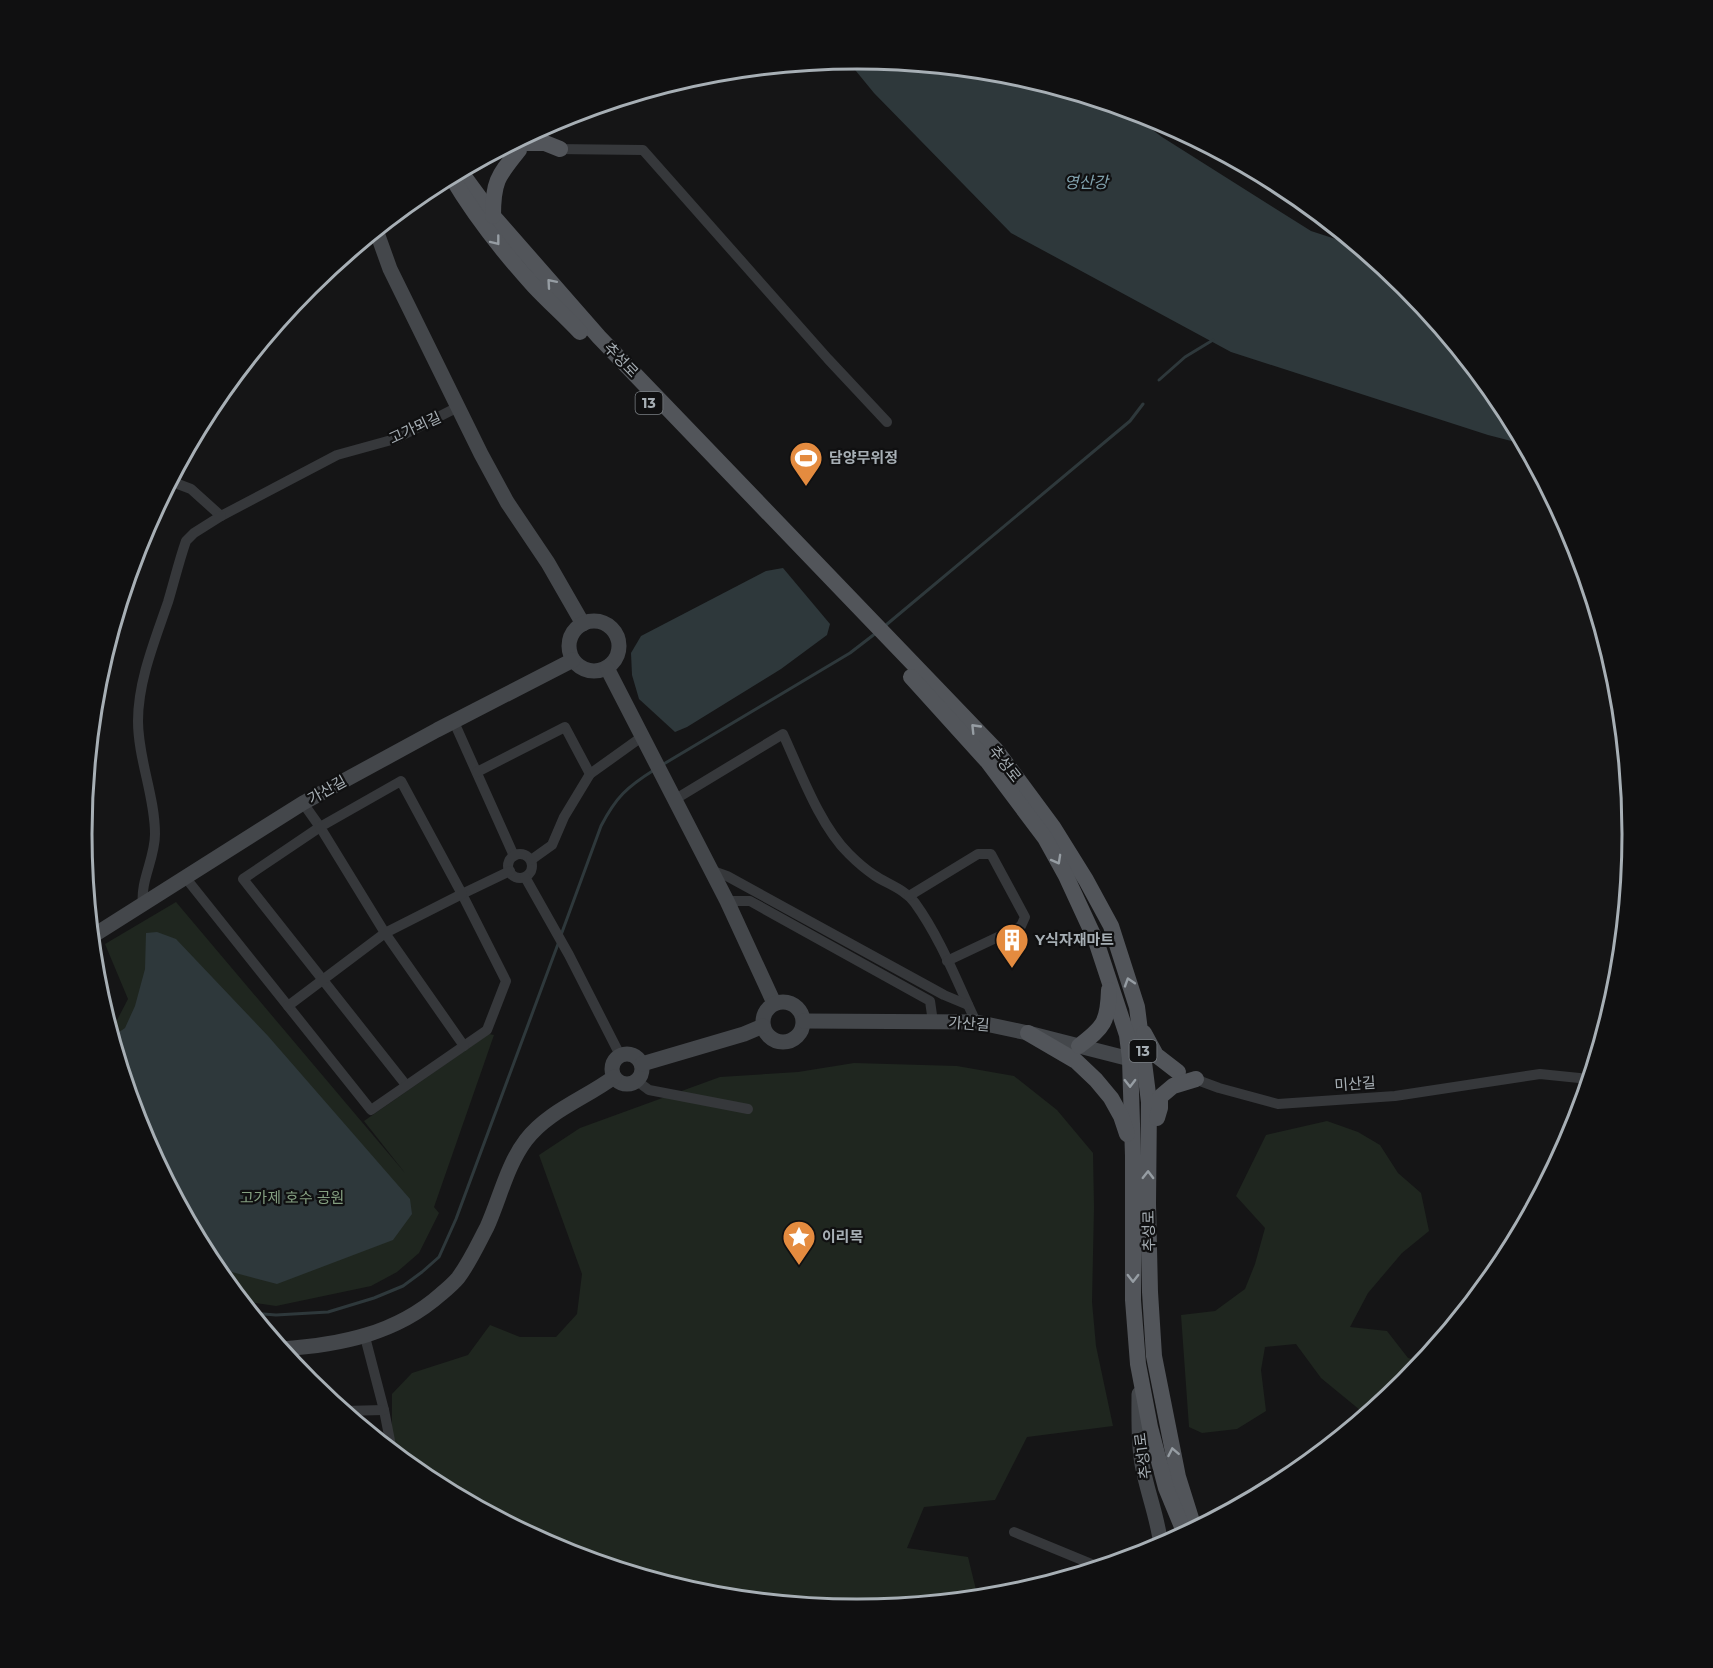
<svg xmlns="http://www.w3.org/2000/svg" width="1713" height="1668" viewBox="0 0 1713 1668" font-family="Montserrat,'Noto Sans KR',sans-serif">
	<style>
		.green { fill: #1f261f }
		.water { fill: #2e383b }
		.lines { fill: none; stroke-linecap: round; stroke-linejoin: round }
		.stream { stroke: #2e383b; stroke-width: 3 }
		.street { stroke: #36383b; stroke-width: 10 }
		.secondary { stroke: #44474b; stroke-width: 15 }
		.primary { stroke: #52555a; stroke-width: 16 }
		.oneway { stroke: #969da3 }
		.labels { text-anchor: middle; stroke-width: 4.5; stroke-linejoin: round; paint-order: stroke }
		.shield { fill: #101011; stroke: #7a7f84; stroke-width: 1.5 }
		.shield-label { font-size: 14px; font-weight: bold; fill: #a7afb5 }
		.street-label { font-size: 15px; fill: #a7afb5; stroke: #101011 }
		.poi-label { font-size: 15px; font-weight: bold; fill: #a7afb5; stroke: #101011; text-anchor: start }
		.park-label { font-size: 15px; fill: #849f80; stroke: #101011 }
		.water-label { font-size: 16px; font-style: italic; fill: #81a2ae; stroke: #101011 }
		.rim { fill: none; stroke: #a7afb5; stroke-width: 3 }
	</style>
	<rect width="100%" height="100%" fill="#151516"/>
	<g class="green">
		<polygon points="176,902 405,1173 364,1121 489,1034 494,1035 434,1207 439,1213 419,1253 397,1272 371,1286 276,1306 241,1301 212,1265 140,1130 109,1027 116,1022 128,999 105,944"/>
		<polygon points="854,1063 957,1066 1014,1076 1057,1110 1093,1153 1094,1207 1092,1302 1096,1346 1113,1426 1027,1437 995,1500 924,1507 907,1548 968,1557 978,1598 856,1609 705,1595 559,1550 425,1479 397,1456 392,1433 392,1394 412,1373 468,1355 490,1325 520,1337 556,1337 577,1314 582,1274 539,1155 580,1128 720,1077 798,1072"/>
		<polygon points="1327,1121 1358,1132 1380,1145 1398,1173 1421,1193 1429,1231 1402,1253 1368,1293 1350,1327 1387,1331 1408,1358 1422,1362 1405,1383 1366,1415 1321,1378 1296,1344 1265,1347 1261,1370 1266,1411 1237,1429 1202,1433 1189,1427 1181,1315 1215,1311 1245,1289 1255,1264 1265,1228 1236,1196 1266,1135"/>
	</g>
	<g class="water">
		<polygon points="857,59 1008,73 1125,109 1162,137 1311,231 1357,246 1405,286 1501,403 1523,444 1488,435 1231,352 1011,233 874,93 847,60"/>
		<polygon points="783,568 830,624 827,635 781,669 687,727 675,732 639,699 632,675 631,653 641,636 766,571"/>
		<polygon points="157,932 176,939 268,1036 410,1199 412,1214 393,1240 277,1284 213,1267 212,1265 140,1130 112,1037 125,1028 135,1006 145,969 146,933"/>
	</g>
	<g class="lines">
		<g class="stream">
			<polyline points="1159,380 1185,357 1213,340"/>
			<polyline points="886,625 1130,421 1143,404"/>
			<polyline points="662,765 850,653 876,633"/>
			<path d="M561,935L601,826C616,797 627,787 654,770"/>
			<polyline points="251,1313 276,1315 328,1312 374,1298 403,1286 422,1272 439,1257 456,1219 558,944"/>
		</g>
		<g class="street">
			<polyline points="501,149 521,150"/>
			<polyline points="555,149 643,150 828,359 887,422"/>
			<polyline points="170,481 191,489 221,516 337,455 395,439 456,408"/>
			<polyline points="454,722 514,856"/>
			<polyline points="477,772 565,727 590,774"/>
			<path d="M674,800L783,734C800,771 820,826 849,854C856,861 865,869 874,875C887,884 905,889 915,903C941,939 957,982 976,1022"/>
			<polyline points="303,803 320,827 243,879 406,1085"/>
			<circle cx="520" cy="866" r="12"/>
			<polyline points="531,860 552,845 564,817 590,774 643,736"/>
			<polyline points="710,870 727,876 944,995 968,1005"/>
			<polyline points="185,877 371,1110 487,1030 506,981 462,894 510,871"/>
			<polyline points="525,877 569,955 620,1055"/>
			<polyline points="909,896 978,854 991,854 1025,917 1021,926 947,961"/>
			<polyline points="727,901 750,901 930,1001 933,1022"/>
			<path d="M143,905C140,880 155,859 155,834C155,796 138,759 138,721C138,681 155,640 168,602C174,582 179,561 186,541L194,533L221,516"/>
			<polyline points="288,1006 385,933 462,894 401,781 320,827 385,933 464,1046"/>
			<polyline points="1192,1078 1219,1088 1278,1104 1395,1096 1540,1074 1589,1079"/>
			<polyline points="637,1081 649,1090 748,1109"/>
			<polyline points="365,1337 384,1410 392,1451"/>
			<polyline points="343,1411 384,1410"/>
			<polyline points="1014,1532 1099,1567"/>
		</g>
		<g class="secondary">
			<polyline points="376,230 390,269 481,454 507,502 548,563 583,624"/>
			<circle cx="594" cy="646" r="25"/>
			<polyline points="607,668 727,901 774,1003"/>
			<polyline points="91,937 303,803 437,730 573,660"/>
			<circle cx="783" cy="1022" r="20"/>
			<polyline points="804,1021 976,1022 1028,1033 1130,1059"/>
			<circle cx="627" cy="1069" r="15"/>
			<polyline points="642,1064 744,1034 763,1026"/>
			<path d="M281,1349C340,1345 396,1334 441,1294C447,1289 453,1284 458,1278C470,1262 478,1244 487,1227C500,1198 507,1165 526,1140C548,1111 586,1098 614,1077"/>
			<path d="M1139,1394C1139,1417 1138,1441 1142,1464C1147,1492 1158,1518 1161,1546"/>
		</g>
		<g class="primary">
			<polyline points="513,143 545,143 560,149"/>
			<polyline points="460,171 493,216 599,337 996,750 1053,827 1086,880 1111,926 1137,1007 1149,1102 1148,1204 1150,1292 1154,1356 1178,1477 1194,1528"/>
			<path d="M451,176C474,215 503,252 534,286C549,302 565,316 580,332"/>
			<path d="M493,216C493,181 498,176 519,150"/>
			<polyline points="911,677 988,762 1045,838 1066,876 1096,941 1127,1035 1130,1059 1133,1156 1133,1300 1138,1364 1150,1427 1166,1488 1185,1534"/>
			<polyline points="1028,1033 1076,1061 1096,1080 1111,1098 1121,1116 1127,1134"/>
			<polyline points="1144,1033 1156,1055 1178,1072"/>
			<path d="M1079,1046C1104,1027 1108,1022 1109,990"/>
			<polyline points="1157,1118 1160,1108 1160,1097 1173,1086 1196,1079"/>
		</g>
	</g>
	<defs><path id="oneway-chevron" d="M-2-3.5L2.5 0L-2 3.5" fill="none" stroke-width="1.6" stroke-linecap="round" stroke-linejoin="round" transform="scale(1.5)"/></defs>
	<g class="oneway">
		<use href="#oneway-chevron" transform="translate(496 241) rotate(52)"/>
		<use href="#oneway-chevron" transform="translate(551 283) rotate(-131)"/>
		<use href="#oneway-chevron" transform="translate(975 728) rotate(-134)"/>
		<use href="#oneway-chevron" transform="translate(1057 860) rotate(61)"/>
		<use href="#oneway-chevron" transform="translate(1129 982) rotate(-108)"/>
		<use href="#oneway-chevron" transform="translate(1130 1083) rotate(89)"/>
		<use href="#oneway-chevron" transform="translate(1148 1175) rotate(-89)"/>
		<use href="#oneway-chevron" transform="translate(1133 1278) rotate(90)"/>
		<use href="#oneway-chevron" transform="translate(1173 1452) rotate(-101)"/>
	</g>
	<defs>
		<symbol id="stadium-pin" viewBox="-11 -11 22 30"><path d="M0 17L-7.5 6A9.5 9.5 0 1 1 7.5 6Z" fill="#e48b3f" stroke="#101011"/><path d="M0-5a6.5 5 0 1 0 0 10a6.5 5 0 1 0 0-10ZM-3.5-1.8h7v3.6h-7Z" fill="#fff"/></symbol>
		<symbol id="building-pin" viewBox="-11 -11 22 30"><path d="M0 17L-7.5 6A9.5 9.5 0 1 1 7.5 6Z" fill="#e48b3f" stroke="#101011"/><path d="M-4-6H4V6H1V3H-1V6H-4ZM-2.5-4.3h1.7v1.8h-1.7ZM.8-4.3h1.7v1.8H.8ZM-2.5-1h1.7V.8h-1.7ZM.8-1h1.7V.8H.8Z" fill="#fff"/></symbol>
		<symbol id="sight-pin" viewBox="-11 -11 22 30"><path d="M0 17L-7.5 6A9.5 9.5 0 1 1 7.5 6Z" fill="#e48b3f" stroke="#101011"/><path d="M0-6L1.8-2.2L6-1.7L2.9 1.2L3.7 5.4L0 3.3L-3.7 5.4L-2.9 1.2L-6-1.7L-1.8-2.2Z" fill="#fff"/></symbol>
	</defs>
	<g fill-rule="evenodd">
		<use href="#stadium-pin" x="787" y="439" width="38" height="52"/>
		<use href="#building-pin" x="993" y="921" width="38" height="52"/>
		<use href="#sight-pin" x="780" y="1218" width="38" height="52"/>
	</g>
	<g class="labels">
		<g class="shield">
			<rect x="635.5" y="392" width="27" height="22" rx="4.5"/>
			<rect x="1129.5" y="1040" width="27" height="22" rx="4.5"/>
		</g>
		<g class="shield-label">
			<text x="649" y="408">13</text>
			<text x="1143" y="1056">13</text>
		</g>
		<g class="street-label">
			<text transform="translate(621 360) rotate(46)" y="5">추성로</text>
			<text transform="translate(415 428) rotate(-25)" y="5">고가뫼길</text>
			<text transform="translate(1005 764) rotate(52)" y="5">추성로</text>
			<text transform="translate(327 790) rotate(-29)" y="5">가산길</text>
			<text transform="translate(969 1024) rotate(4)" y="5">가산길</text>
			<text transform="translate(1355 1084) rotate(-4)" y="5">미산길</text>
			<text transform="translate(1149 1231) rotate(-91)" y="5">추성로</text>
			<text transform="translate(1143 1456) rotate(-97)" y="5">추성1로</text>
		</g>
		<g class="poi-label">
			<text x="829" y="463">담양무위정</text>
			<text x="1035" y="945">Y식자재마트</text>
			<text x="822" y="1242">이리목</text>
		</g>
		<g class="park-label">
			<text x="292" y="1203">고가제 호수 공원</text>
		</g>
		<g class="water-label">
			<text x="1086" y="188">영산강</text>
		</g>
	</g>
	<path d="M0 0H1713V1668H0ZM92 834a765 765 0 1 1 1530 0a765 765 0 1 1-1530 0Z" fill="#101011" fill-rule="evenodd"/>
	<path class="rim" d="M92 834a765 765 0 1 1 1530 0a765 765 0 1 1-1530 0Z"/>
</svg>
